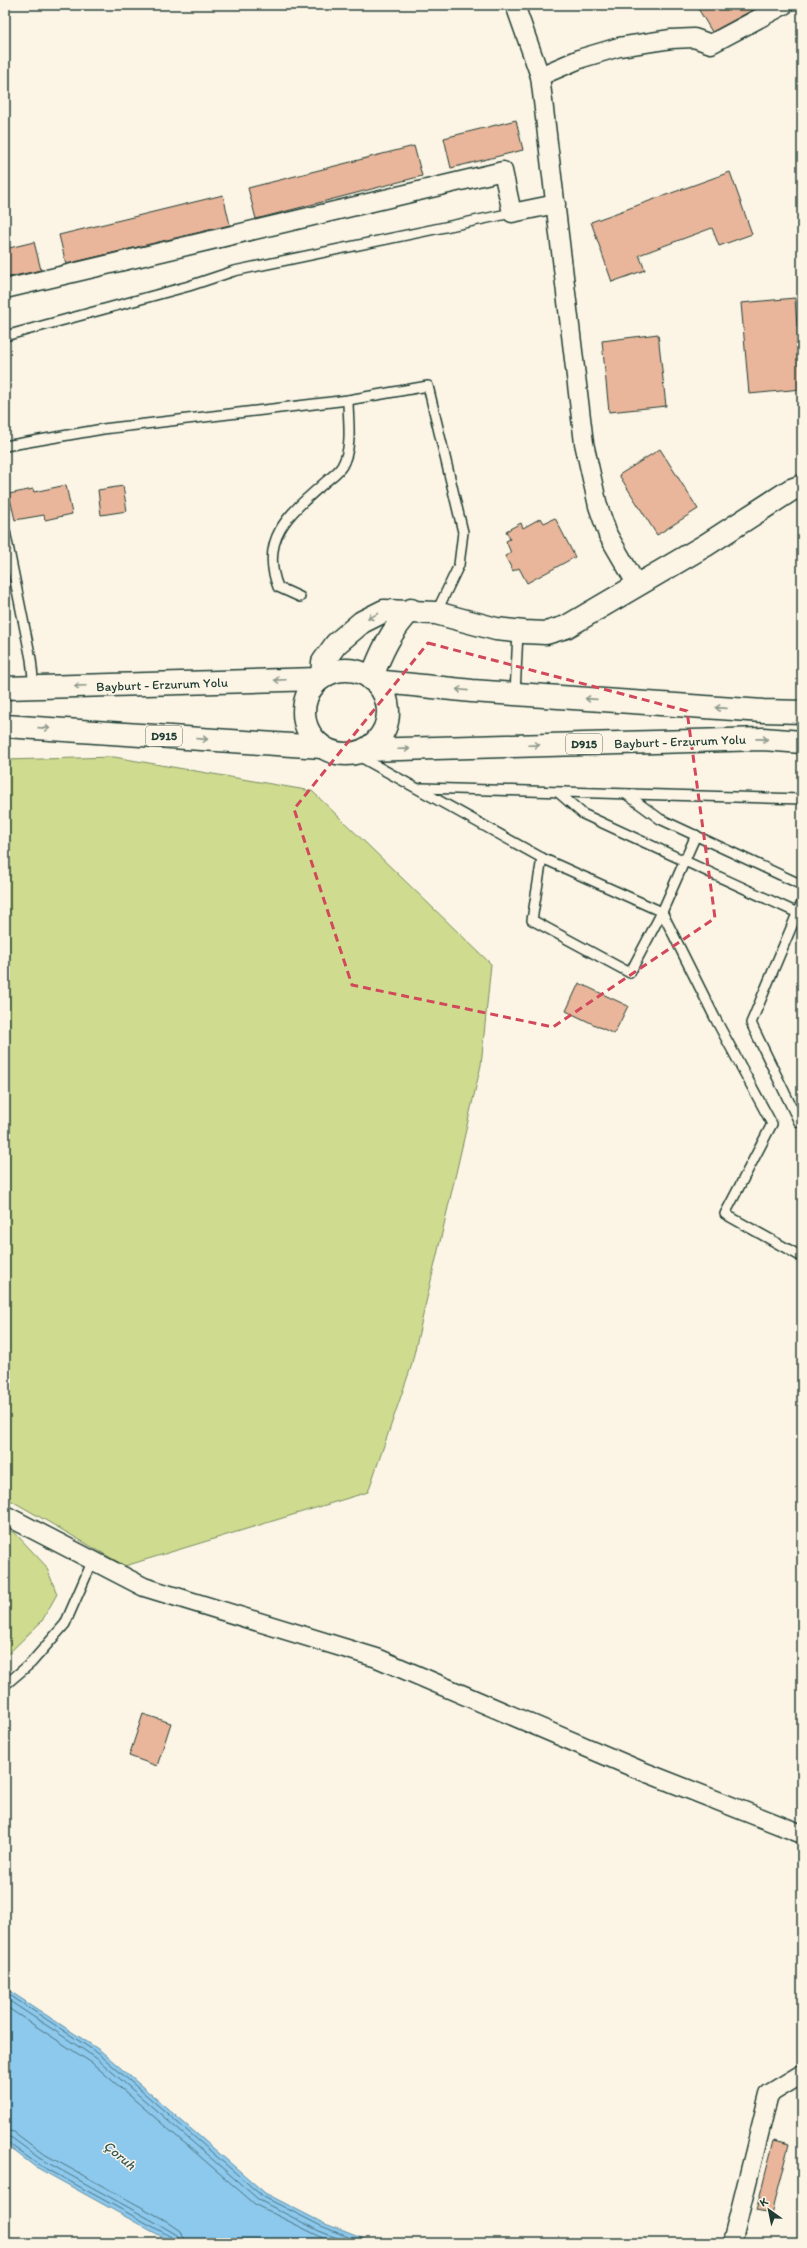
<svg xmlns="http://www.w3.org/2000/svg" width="807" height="2248" viewBox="0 0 807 2248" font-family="Itim,sans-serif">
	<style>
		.green { fill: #cfdb8f; stroke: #778c62 }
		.water { fill: #8dc8ed; stroke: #6190a3 }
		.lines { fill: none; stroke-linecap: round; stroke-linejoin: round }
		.shore { stroke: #4b757e; stroke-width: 1 }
		.building { fill: #e9b69b; stroke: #1f3d34 }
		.service-casing { stroke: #1f3d34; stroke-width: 12 }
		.minor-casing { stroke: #1f3d34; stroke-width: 21 }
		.tertiary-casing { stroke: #1f3d34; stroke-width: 25 }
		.trunk-casing { stroke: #1f3d34; stroke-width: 25 }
		.service { stroke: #fcf5e5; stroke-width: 9 }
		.minor { stroke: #fcf5e5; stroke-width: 18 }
		.tertiary { stroke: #fcf5e5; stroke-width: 22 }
		.trunk { stroke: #fcf5e5; stroke-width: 22 }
		.oneway { stroke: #8e998c }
		.marked { fill: none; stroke: #d1495b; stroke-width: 3; stroke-dasharray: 8 5; stroke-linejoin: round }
		.labels { text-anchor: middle; stroke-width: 3; stroke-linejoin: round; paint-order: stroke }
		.shield { fill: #fcf5e5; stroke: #617469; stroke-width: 1 }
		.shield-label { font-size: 12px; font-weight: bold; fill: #1f3d34 }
		.street-label { font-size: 13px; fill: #1f3d34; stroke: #fcf5e5 }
		.water-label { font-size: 14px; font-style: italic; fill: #355959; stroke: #fcf5e5 }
	</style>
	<rect width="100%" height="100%" fill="#fcf5e5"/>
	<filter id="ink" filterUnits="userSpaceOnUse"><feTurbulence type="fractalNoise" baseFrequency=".025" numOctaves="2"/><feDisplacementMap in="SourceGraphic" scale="8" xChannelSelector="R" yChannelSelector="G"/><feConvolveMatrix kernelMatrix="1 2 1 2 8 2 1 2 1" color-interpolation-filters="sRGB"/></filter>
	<g filter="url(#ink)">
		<g class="green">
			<polygon points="114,757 312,791 491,964 481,1065 411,1367 368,1492 125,1566 5,1497 5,760"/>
			<polygon points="5,1528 15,1533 46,1566 57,1594 42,1621 5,1657"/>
		</g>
		<polygon class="water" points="5,1988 101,2051 265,2193 323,2223 374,2243 173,2243 34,2166 5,2144"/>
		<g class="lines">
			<g class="shore">
				<polyline points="5,1992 99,2054 262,2196 321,2226 363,2243"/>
				<polyline points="5,1998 96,2058 259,2200 319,2231 350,2243"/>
				<polyline points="5,2006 92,2063 256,2205 333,2243"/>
				<polyline points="5,2130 14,2132 42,2153 165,2220 181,2231 185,2243"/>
				<polyline points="5,2136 12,2138 39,2158 162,2226 177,2235 179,2243"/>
				<polyline points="5,2141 36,2163 159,2230 173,2238 174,2243"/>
			</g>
		</g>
		<g class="building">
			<polygon points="696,5 762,5 712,32"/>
			<polygon points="516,120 523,150 451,168 444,138"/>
			<polygon points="414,146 422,176 256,219 248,188"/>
			<polygon points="730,172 752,234 719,246 712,228 639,255 645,270 612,282 591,222"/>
			<polygon points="223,195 230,225 66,264 59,235"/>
			<polygon points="34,242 41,270 5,278 5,249"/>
			<polygon points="795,298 797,326 802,325 802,389 749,394 741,303"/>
			<polygon points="658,334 666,406 609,412 602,341"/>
			<polygon points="660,449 698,509 657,535 619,475"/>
			<polygon points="66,485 72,514 45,520 44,515 15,520 9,494 33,489 34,492"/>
			<polygon points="123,486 127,511 101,515 98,490"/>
			<polygon points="541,518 544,523 555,518 575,557 527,583 519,568 513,571 505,556 511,553 506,541 510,539 506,531 521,523 523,528"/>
			<polygon points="579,983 628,1006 614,1034 566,1011"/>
			<polygon points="143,1714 171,1723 157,1766 129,1756"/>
			<polygon points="774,2140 789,2144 771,2214 756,2211"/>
		</g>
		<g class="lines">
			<defs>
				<g id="service">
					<polyline points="5,336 189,286 234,271 512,213"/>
					<polyline points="5,446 103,429 348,400 428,386 463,532 459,565 436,613"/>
					<polyline points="5,531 31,659 34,687"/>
					<path d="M300,597L278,587C259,539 290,513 322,485C328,479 338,473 342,466C353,447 348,421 348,400"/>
					<polyline points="515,694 518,632"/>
					<polyline points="355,754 542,858 662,912 716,1020 772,1124 725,1214 802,1257"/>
					<polyline points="422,788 802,799"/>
					<polyline points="559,793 583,814 802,915"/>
					<polyline points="626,794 660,819 802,885"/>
					<polyline points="542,858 532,920 630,973 662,912 696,835"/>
					<polyline points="802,902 751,1023 799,1122 802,1123"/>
					<polyline points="5,1685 31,1663 65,1624 93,1560"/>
				</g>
				<g id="minor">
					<polyline points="515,5 540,76 584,443 598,506 608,535 637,585"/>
					<polyline points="540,76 582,58 619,47 671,39 694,38 711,44 784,5"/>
					<polyline points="5,289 503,171 512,213 556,204"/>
					<polyline points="5,1515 144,1587 377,1658 637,1769 802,1834"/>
					<polyline points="732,2243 769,2094 802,2074"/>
				</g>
				<g id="tertiary">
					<polyline points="322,678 323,662 336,644 362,622 384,611 436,613 496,629 524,632 546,633 566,627 706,545 791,490 802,486"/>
					<path d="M371,679C381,653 391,630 411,610"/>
				</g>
				<g id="trunk">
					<circle cx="346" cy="712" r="42"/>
					<polyline points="374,681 472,691 763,711 802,712"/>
					<polyline points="5,688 319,679"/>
					<polyline points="5,726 322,747"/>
					<polyline points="365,750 763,739 802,742"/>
				</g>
			</defs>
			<use href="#service" class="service-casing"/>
			<use href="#minor" class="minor-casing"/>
			<use href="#tertiary" class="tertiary-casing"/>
			<use href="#trunk" class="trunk-casing"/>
			<use href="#service" class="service"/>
			<use href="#minor" class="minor"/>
			<use href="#tertiary" class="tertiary"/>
			<use href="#trunk" class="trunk"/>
		</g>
		<defs><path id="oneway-shaft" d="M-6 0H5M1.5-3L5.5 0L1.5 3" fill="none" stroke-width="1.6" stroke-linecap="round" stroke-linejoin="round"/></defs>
		<g class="oneway">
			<use href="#oneway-shaft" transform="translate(373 616) rotate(154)"/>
			<use href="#oneway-shaft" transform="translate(280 680) rotate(178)"/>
			<use href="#oneway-shaft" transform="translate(80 686) rotate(178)"/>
			<use href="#oneway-shaft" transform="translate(462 690) rotate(-174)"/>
			<use href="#oneway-shaft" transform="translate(591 699) rotate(-176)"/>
			<use href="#oneway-shaft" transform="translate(721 708) rotate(-176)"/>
			<use href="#oneway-shaft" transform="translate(44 728) rotate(4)"/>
			<use href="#oneway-shaft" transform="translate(202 739) rotate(4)"/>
			<use href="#oneway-shaft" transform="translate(762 739) rotate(1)"/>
			<use href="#oneway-shaft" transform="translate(534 745) rotate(-2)"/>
			<use href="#oneway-shaft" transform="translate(404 749) rotate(-2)"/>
		</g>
	</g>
	<path class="marked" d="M428,643L687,711L715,918L553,1027L352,985L294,809Z"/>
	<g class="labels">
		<g class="shield">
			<rect x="146" y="726" width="36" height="20" rx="3"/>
			<rect x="566" y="734" width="36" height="20" rx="3"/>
		</g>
		<g class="shield-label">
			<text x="164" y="740">D915</text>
			<text x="584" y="748">D915</text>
		</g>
		<g class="street-label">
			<text transform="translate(162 684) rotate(-2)" y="5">Bayburt - Erzurum Yolu</text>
			<text transform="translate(680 741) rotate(-2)" y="5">Bayburt - Erzurum Yolu</text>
		</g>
		<g class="water-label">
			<text transform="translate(120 2155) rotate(40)" y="5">Çoruh</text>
		</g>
	</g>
	<rect width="807" height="2248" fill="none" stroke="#fcf5e5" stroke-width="20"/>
	<rect x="10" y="10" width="787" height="2228" fill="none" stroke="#1f3d34" stroke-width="1.5" filter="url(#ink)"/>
	<g transform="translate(769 2210) rotate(327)" stroke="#fcf5e5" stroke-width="3" paint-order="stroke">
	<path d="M0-3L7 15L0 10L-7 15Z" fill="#1f3d34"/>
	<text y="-6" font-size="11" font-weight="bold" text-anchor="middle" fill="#1f3d34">K</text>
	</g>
</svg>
